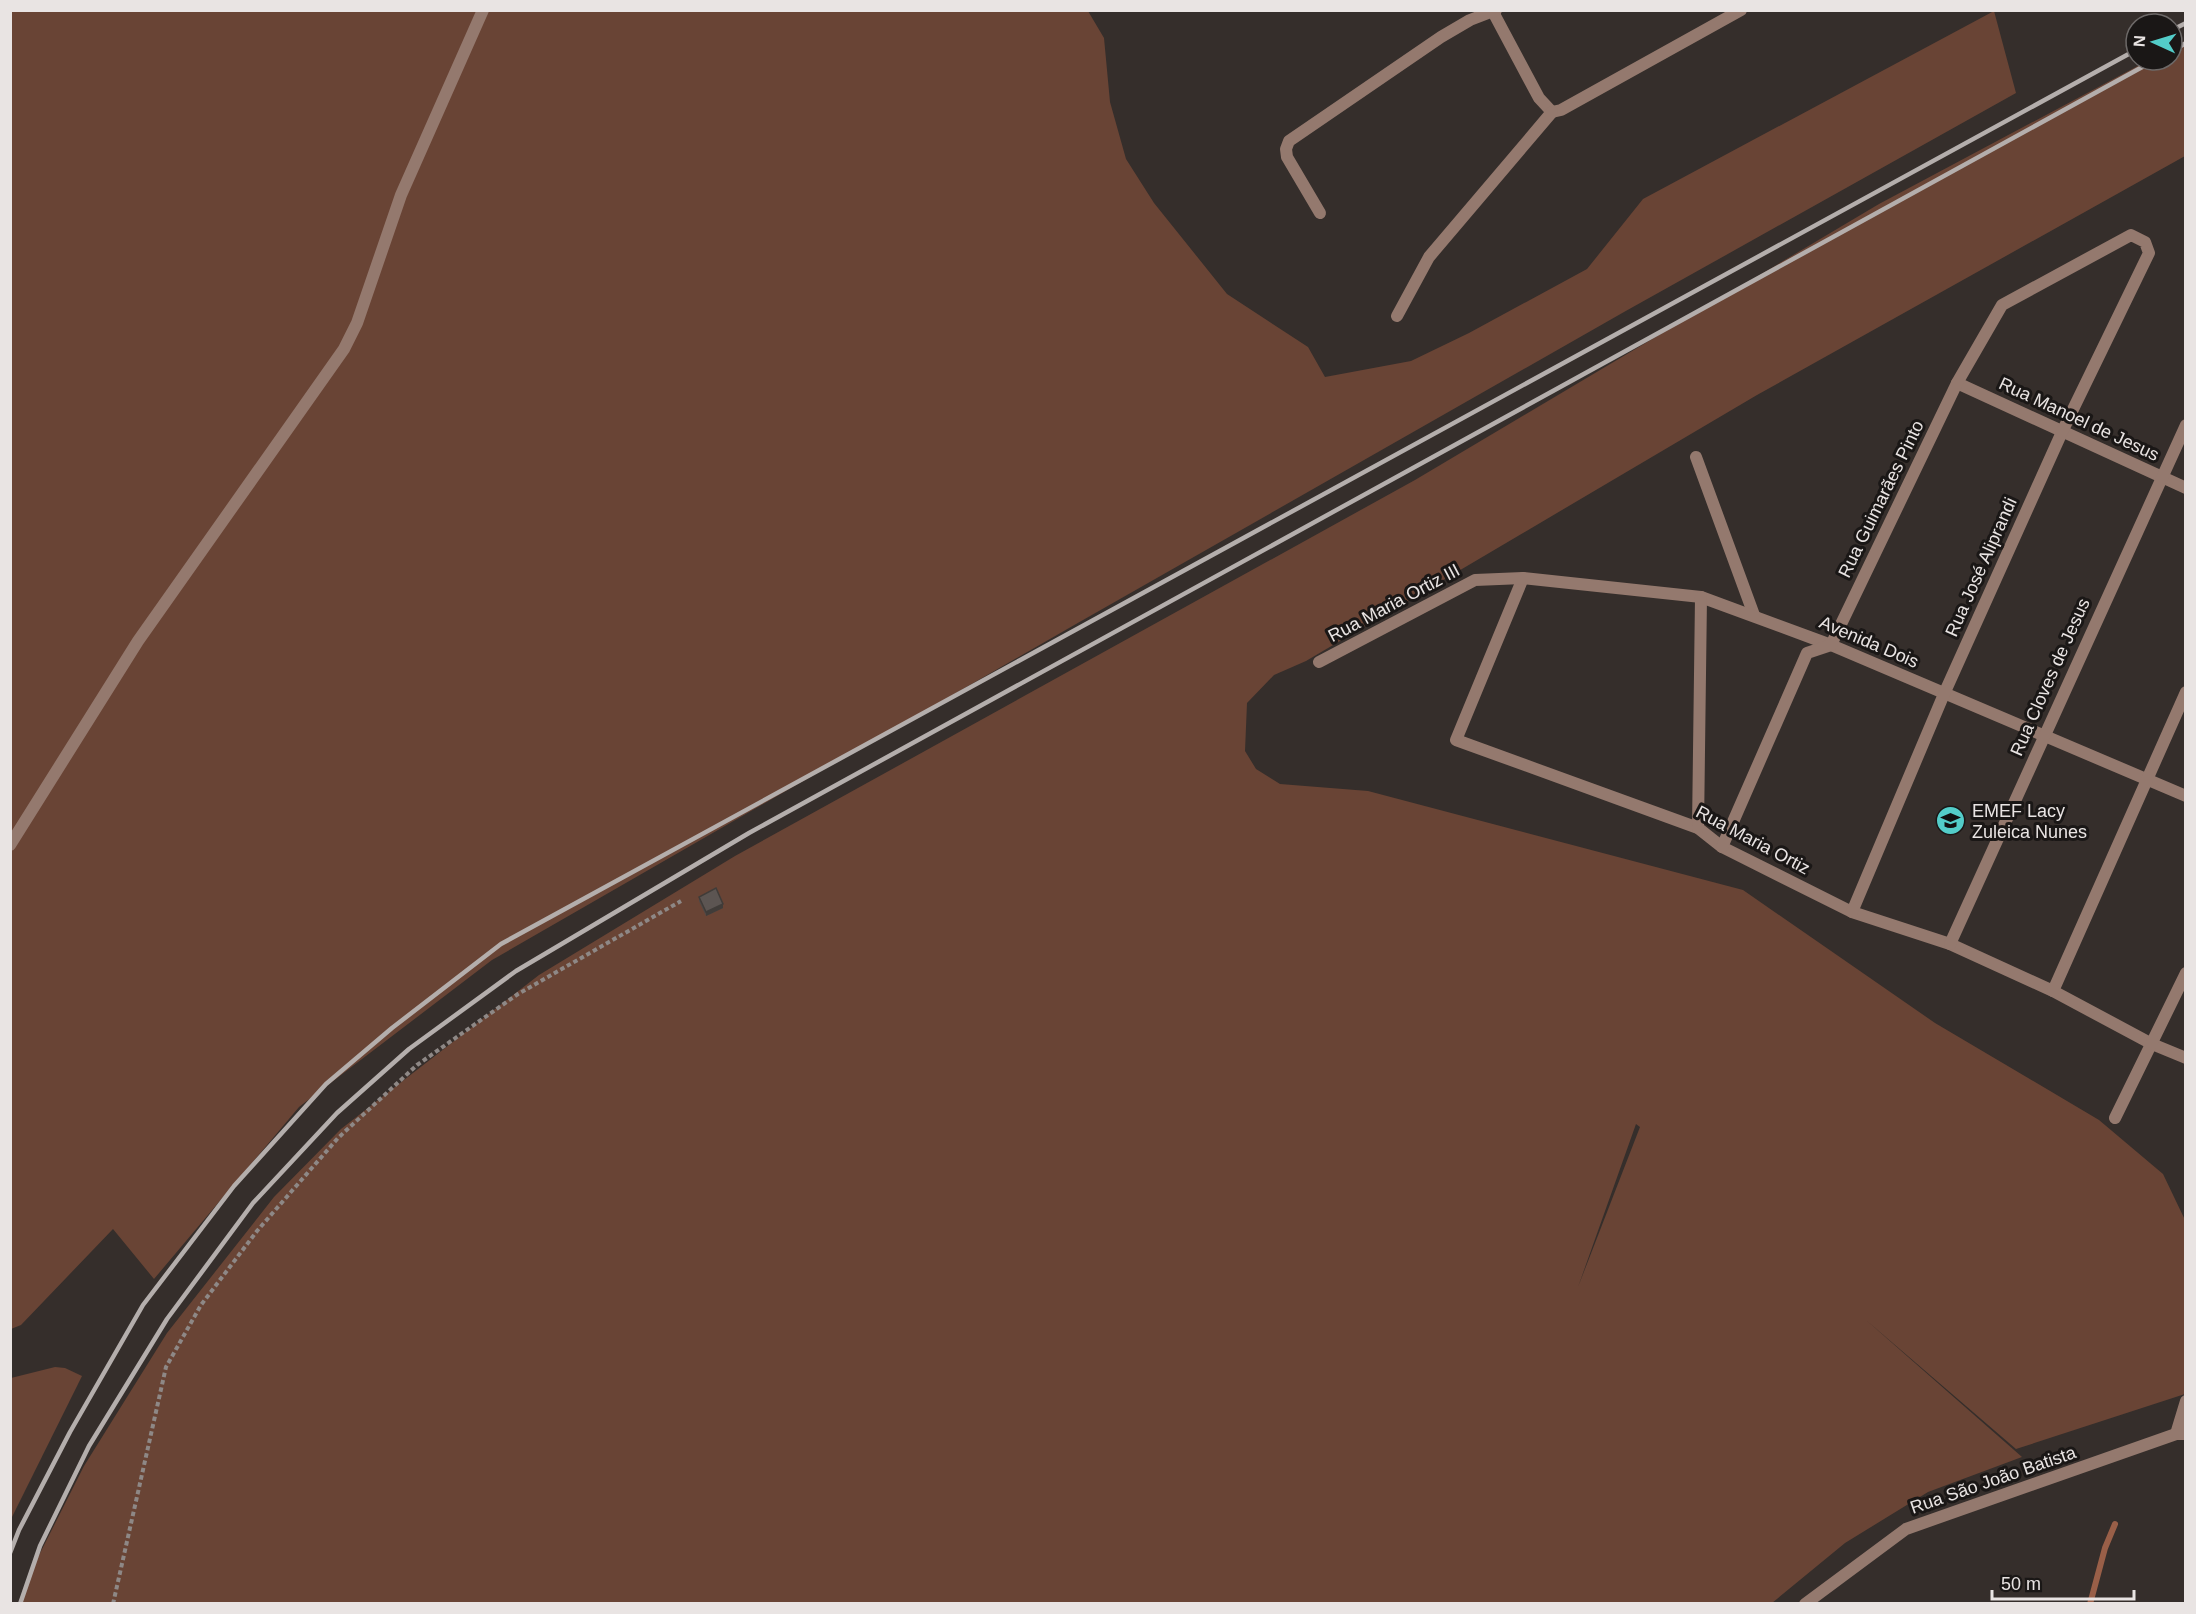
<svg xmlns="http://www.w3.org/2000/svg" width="2196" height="1614" viewBox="0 0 2196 1614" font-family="Helvetica,sans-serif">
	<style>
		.green { fill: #694435; fill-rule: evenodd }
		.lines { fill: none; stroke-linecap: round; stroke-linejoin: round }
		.stream { stroke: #995f48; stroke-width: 6 }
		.path { stroke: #8e8886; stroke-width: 4; stroke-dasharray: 4.5 3; stroke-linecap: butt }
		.minor { stroke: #94796e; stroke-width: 12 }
		.rail { stroke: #b4aeac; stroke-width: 4.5 }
		.wall { fill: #4f4947 }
		.shaded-wall { fill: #403c39 }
		.building { fill: #5c5552; stroke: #403c39; stroke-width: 1.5 }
		.labels { text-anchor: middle; stroke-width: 6; stroke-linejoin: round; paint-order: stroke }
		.street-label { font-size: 18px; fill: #e9e4e3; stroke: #1a1716 }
		.poi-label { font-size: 18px; fill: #e9e4e3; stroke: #1a1716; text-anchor: start }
	</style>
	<rect width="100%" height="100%" fill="#352e2b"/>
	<g class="green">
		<polygon points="11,11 1088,11 1104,38 1110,102 1126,159 1154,203 1227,294 1308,347 1325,377 1411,361 1469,333 1587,269 1643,199 1994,11 2016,93 1624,312 1076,624 492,960 299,1107 154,1279 113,1229 21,1325 11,1329"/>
		<path d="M2185,41V156L1757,395L1306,661L1274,675L1247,703L1245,751L1256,769L1280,784L1368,791L1743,890L1935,1023L2099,1120L2163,1174L2185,1220V1394L2016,1449L1866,1320L2022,1457L1928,1492L1845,1543L1772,1603L20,1604L30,1573L84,1466L167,1333L274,1197L341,1129L539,975L735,856L1415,480L1879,204L2149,60H2172V48ZM1636,1124L1640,1127L1578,1287Z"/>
		<polygon points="55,1367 65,1368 82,1376 11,1519 11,1378"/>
	</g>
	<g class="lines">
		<polyline class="stream" points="2090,1604 2105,1548 2115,1524"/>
		<polyline class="path" points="113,1604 166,1367 201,1305 257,1231 338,1138 417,1065 518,994 681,901"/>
		<g class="minor">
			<polyline points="1492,10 1539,98 1552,112"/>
			<polyline points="1552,112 1561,110 1741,10"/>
			<polyline points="1320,213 1287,157 1286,149 1289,141 1441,37 1470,20 1496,10"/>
			<polyline points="1397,316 1429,257 1552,112"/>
			<polyline points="1957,383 2186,488"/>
			<polyline points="1696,457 1754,615"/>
			<polyline points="1523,578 1456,740 1698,828 1722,847 1852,912 1950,944 2053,991 2152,1044 2186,1058"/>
			<polyline points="1319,662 1475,580 1523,578 1701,597 1831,645 2186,796"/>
			<polyline points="1698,828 1701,597"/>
			<polyline points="10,845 138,641 344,349 357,323 401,195 483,10"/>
			<polyline points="1722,847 1807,653 1831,645 1957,383 2002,305 2131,235 2145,242 2149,253 2062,432 1944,694 1852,912"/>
			<polyline points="1950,944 2186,425"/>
			<polyline points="2053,991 2186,692"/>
			<polyline points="2115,1118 2186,973"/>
			<polyline points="2176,1434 2186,1401"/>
			<polyline points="1805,1604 1906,1529 2176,1434 2186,1434"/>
		</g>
		<g class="rail">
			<polyline points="2172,30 2186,23"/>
			<polyline points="2172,51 2186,43"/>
			<polyline points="10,1553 19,1530 70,1432 143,1305 234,1186 326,1084 392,1028 501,944 2136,50"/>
			<polyline points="20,1604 40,1546 89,1446 167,1319 253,1203 337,1113 409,1049 516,971 749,833 2155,60"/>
		</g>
	</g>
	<polygon class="wall" points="699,897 723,908 706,916 699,901"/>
	<polygon class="shaded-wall" points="723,904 723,908 706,916 706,912"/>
	<polygon class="building" points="716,888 723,904 706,912 699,897"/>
	<defs>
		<symbol id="school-disc" viewBox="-11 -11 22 22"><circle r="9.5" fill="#53cdc9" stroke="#1a1716"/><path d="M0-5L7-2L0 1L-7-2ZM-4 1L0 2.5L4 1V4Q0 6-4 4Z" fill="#111"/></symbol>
	</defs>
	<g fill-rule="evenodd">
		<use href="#school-disc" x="1934" y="804" width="33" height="33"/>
	</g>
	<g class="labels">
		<g class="street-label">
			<text transform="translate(2079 419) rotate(25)" y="6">Rua Manoel de Jesus</text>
			<text transform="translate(1881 499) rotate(-64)" y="6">Rua Guimarães Pinto</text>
			<text transform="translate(1981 567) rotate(-66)" y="6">Rua José Aliprandi</text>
			<text transform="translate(1394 603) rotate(-28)" y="6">Rua Maria Ortiz III</text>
			<text transform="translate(1869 642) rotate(23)" y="6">Avenida Dois</text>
			<text transform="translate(2050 677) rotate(-66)" y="6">Rua Cloves de Jesus</text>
			<text transform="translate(1753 840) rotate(28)" y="6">Rua Maria Ortiz</text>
			<text transform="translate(1993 1480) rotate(-19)" y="6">Rua São João Batista</text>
		</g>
		<g class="poi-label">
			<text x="1972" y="817">EMEF Lacy<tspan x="1972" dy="21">Zuleica Nunes</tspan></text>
		</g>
	</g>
	<rect width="2196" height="1614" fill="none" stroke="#e9e4e3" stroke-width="24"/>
	<g transform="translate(2154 42) rotate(274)"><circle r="28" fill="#1a1716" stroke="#6d6968" stroke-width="1.5"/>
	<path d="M0-4.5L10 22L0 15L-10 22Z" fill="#53cdc9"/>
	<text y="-9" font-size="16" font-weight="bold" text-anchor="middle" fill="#e9e4e3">N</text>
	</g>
	<path d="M1992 1590v9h142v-9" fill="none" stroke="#e9e4e3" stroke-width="3"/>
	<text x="2001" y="1590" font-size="18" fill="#e9e4e3" stroke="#1a1716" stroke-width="4.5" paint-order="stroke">50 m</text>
</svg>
